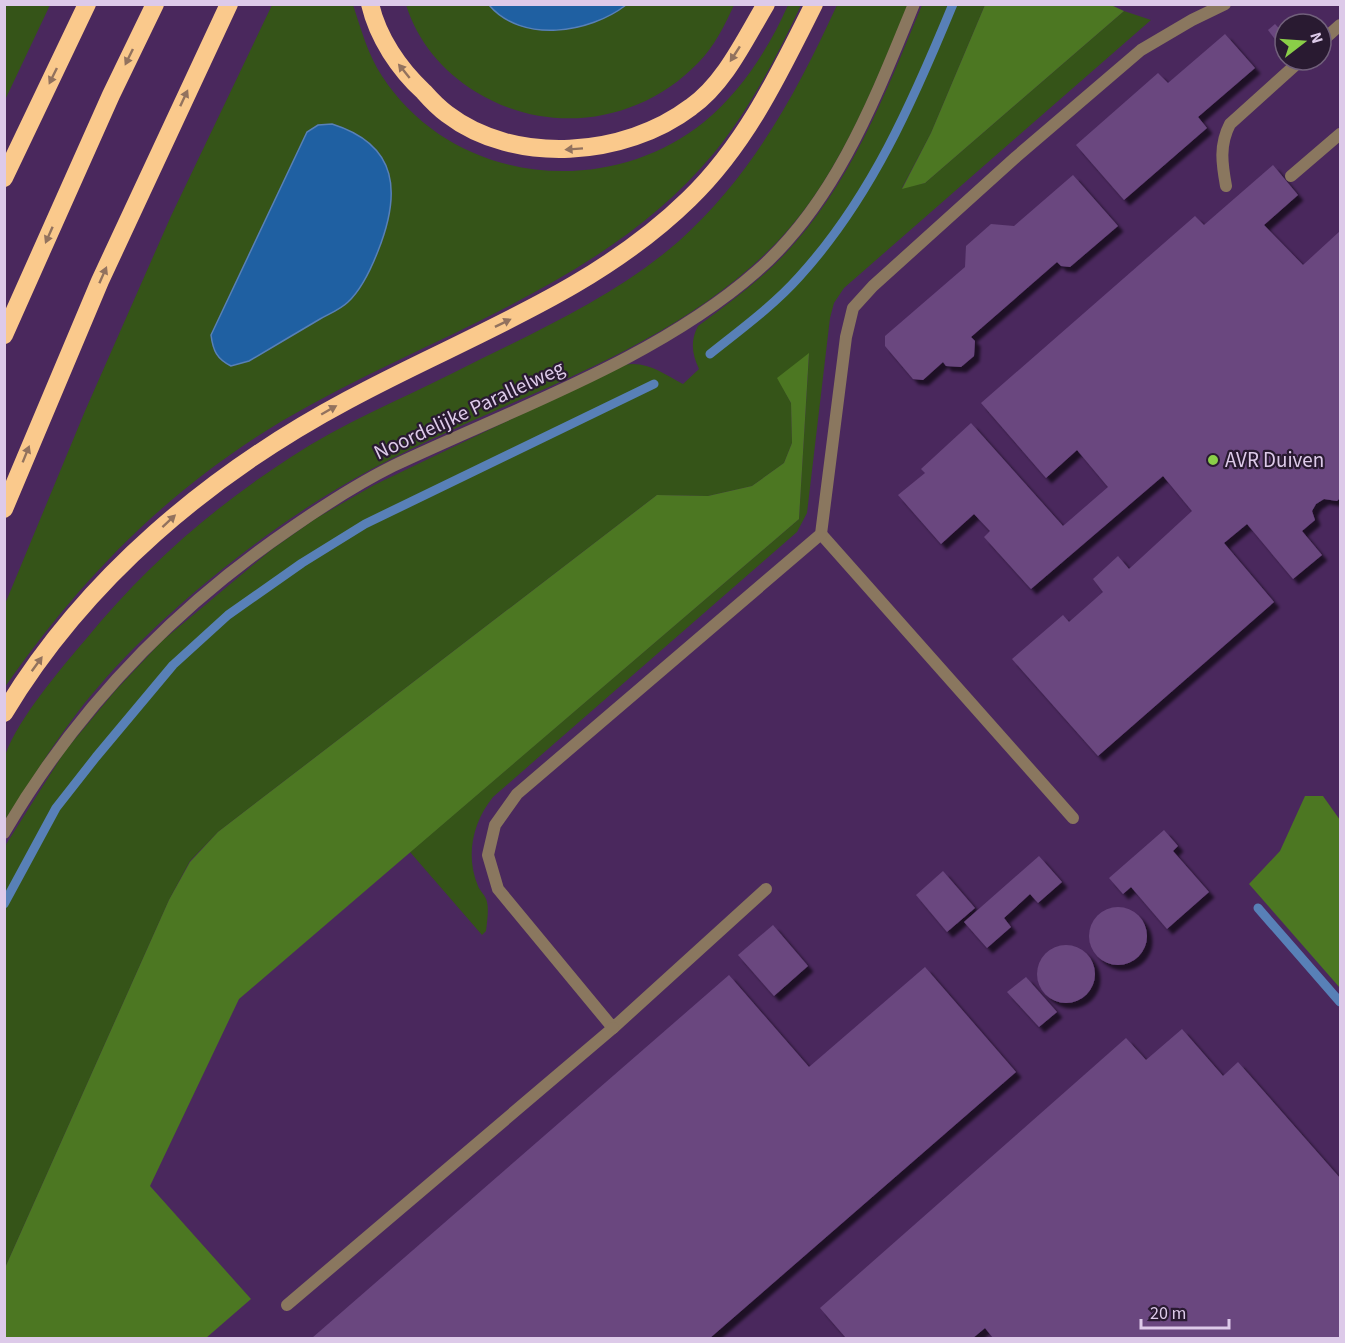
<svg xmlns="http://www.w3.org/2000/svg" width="1345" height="1343" viewBox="0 0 1345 1343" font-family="'Source Sans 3',sans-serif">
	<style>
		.green { fill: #355418 }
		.forest { fill: #4c7722 }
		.water { fill: #1f60a2; stroke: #5880b7; stroke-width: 1.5 }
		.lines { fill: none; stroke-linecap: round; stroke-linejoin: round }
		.stream { stroke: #5880b7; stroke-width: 9 }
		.building { fill: #6a477f; filter: url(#shadow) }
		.service { stroke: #8a775f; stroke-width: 12 }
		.minor { stroke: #8a775f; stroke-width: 12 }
		.motorway { stroke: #fac98c; stroke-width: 18 }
		.oneway { fill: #92725e }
		.poi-dot { fill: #8ace48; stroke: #291a31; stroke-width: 2 }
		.labels { text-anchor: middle; stroke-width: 4.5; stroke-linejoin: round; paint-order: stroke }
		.street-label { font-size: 21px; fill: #ddcae9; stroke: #291a31 }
		.poi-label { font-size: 21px; fill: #ddcae9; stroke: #291a31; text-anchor: start }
	</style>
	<defs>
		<filter id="shadow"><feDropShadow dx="5.5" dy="5.5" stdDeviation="1.5" flood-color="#0009"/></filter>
	</defs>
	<rect width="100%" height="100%" fill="#4a285d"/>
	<g class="green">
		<polygon points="5,4 50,5 5,100 4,5"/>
		<path d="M272,5H353C361,29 368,55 382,76C452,184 606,201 704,122C741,92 769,48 788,5H801C777,56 750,109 714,153C603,287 427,335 282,421C167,490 81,578 5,687V604L85,411L171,216Z"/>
		<path d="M406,5H734C725,25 714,47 698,63C639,124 548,136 476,92C442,71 418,42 406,5Z"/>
		<path d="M837,5H908C874,85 840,176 778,241C664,360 492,400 352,480C267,528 162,612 99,686C63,727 35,775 5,820C5,803 0,768 6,753C18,719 62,667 86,639C145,567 212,508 291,457C341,424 399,400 453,373C530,334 614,298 679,241C752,176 797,92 837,5Z"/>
		<path d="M922,5H985L931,133L902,188L925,183L1124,11L1151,20L844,288L834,303L830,318L807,513L797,532L493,797C473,822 465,855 478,886C480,891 486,896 487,902C489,910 487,922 486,931L482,935L410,852L799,519L809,354L778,378L791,403L792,443L784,463L752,486L708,496L657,495L218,832L190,861L169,900L5,1268V846L65,751L115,691L162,641L271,550L315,519L374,485L624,365C646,360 664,374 683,384L699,369C692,354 690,341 698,326C724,307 750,288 773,266C847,195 884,97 922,5Z"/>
	</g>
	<g class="forest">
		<polygon points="1111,5 1124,11 925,183 902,189 931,133 985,5"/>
		<polygon points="809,353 799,519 239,999 150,1186 251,1299 206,1338 5,1338 5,1268 169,900 190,862 218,832 657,495 708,496 752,486 784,463 792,443 791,403 777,378"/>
		<polygon points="1305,796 1323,796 1340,820 1340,988 1249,884 1280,851"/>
	</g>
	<g class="water">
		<path d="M489,5H626C590,33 522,44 489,5Z"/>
		<path d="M332,124C399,145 401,193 378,251C371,269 362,289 348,302C341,309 329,314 320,319C296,333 273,347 249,361L231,366C217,359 213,351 211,335L307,132L318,125Z"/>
	</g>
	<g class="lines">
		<g class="stream">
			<path d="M710,354C740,330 773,306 799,277C871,198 913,101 953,4"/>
			<polyline points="4,904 56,808 96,757 173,665 228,615 302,563 365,524 654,384"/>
			<polyline points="1258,908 1340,1002"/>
		</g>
	</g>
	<g class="building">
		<polygon points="1275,24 1285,35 1277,42 1268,30"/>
		<polygon points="1225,34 1255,68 1198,117 1207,128 1124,200 1076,145 1158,73 1168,83"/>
		<polygon points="1273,165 1298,195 1264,225 1303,265 1340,231 1340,498 1337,501 1324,499 1316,504 1312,511 1315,520 1302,531 1322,555 1293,579 1247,524 1224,543 1274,602 1098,756 1012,659 1063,615 1069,622 1103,592 1093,579 1118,556 1129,569 1192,511 1163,476 1031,589 984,537 990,531 974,514 941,544 898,495 925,473 921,469 971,423 1063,526 1108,487 1077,450 1046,478 981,403 1195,216 1204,225"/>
		<polygon points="1073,175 1118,226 1070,267 1061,266 1057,262 971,337 975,341 974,356 961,367 946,366 943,362 923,380 913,379 885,346 885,336 965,267 966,246 991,224 1014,226"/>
		<polygon points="1164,830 1178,846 1173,851 1209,892 1167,929 1131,887 1123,894 1109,878"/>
		<polygon points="1039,856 1062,882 1038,903 1030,894 1004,918 1011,927 987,948 964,922"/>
		<polygon points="943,871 975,908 947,932 916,895"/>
		<circle cx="1118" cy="936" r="29"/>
		<polygon points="773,925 808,966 774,996 738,955"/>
		<circle cx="1066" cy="974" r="29"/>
		<polygon points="925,967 1016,1072 710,1338 312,1338 729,975 809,1067"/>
		<polygon points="1026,977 1057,1012 1039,1027 1007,992"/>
		<polygon points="1182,1029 1223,1076 1238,1062 1340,1178 1340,1338 993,1338 985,1328 973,1338 846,1338 820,1308 1126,1038 1146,1060"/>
	</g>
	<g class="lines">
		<g class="service">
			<polyline points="1321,42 1340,25"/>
			<polyline points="1291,176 1340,134"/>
			<path d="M1226,186C1222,164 1219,145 1230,124L1301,60"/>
			<polyline points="821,534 1073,818"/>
			<polyline points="766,889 613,1028 498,889 488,855 495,825 517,794 821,534 846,337 853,308 873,286 1016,157 1141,50 1192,20 1225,4"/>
			<polyline points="287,1305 613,1028"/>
		</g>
		<path class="minor" d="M4,833C76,710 173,609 290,529C323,506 357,484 393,466C513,409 657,359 757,271C836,202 875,99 914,4"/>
		<g class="motorway">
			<path d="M370,4C378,38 399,69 424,92C431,100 439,108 447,114C515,166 625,157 691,107C725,83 745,39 766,4"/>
			<polyline points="4,178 87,4"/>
			<polyline points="4,335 111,95 155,4"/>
			<polyline points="4,509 100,281 229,4"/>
			<path d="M4,713C85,578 211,473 348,400C464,337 593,293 689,199C746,144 779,74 814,4"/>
		</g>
	</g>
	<defs><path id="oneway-solid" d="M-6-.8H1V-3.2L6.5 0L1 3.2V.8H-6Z" transform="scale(1.5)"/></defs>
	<g class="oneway">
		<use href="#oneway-solid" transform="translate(735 54) rotate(123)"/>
		<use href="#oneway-solid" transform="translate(129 57) rotate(116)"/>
		<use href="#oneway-solid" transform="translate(404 71) rotate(-129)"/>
		<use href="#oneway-solid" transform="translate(53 76) rotate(116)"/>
		<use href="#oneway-solid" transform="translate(184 98) rotate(-65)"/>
		<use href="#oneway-solid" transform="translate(574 149) rotate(176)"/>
		<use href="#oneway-solid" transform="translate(49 235) rotate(114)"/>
		<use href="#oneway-solid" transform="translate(103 275) rotate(-66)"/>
		<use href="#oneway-solid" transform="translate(503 323) rotate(-26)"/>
		<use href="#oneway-solid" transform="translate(329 410) rotate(-30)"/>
		<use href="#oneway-solid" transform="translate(26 454) rotate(-68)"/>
		<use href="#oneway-solid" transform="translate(169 521) rotate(-43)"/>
		<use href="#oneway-solid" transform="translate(37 664) rotate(-54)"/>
	</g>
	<circle class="poi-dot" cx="1213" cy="460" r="6"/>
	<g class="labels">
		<g class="street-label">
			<text transform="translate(469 410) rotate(-25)" y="7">Noordelijke Parallelweg</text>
		</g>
		<g class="poi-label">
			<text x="1225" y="467">AVR Duiven</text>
		</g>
	</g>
	<rect width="1345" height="1343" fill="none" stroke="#ddcae9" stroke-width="12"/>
	<g transform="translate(1303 42) rotate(73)"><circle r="28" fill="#291a31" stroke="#71607b" stroke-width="1.5"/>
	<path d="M0-4.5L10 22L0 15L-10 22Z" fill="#8ace48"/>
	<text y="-9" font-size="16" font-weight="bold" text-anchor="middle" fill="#ddcae9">N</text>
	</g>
	<path d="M1141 1319v9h88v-9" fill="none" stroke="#ddcae9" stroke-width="3"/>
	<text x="1150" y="1319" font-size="18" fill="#ddcae9" stroke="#291a31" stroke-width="4.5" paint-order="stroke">20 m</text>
</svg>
